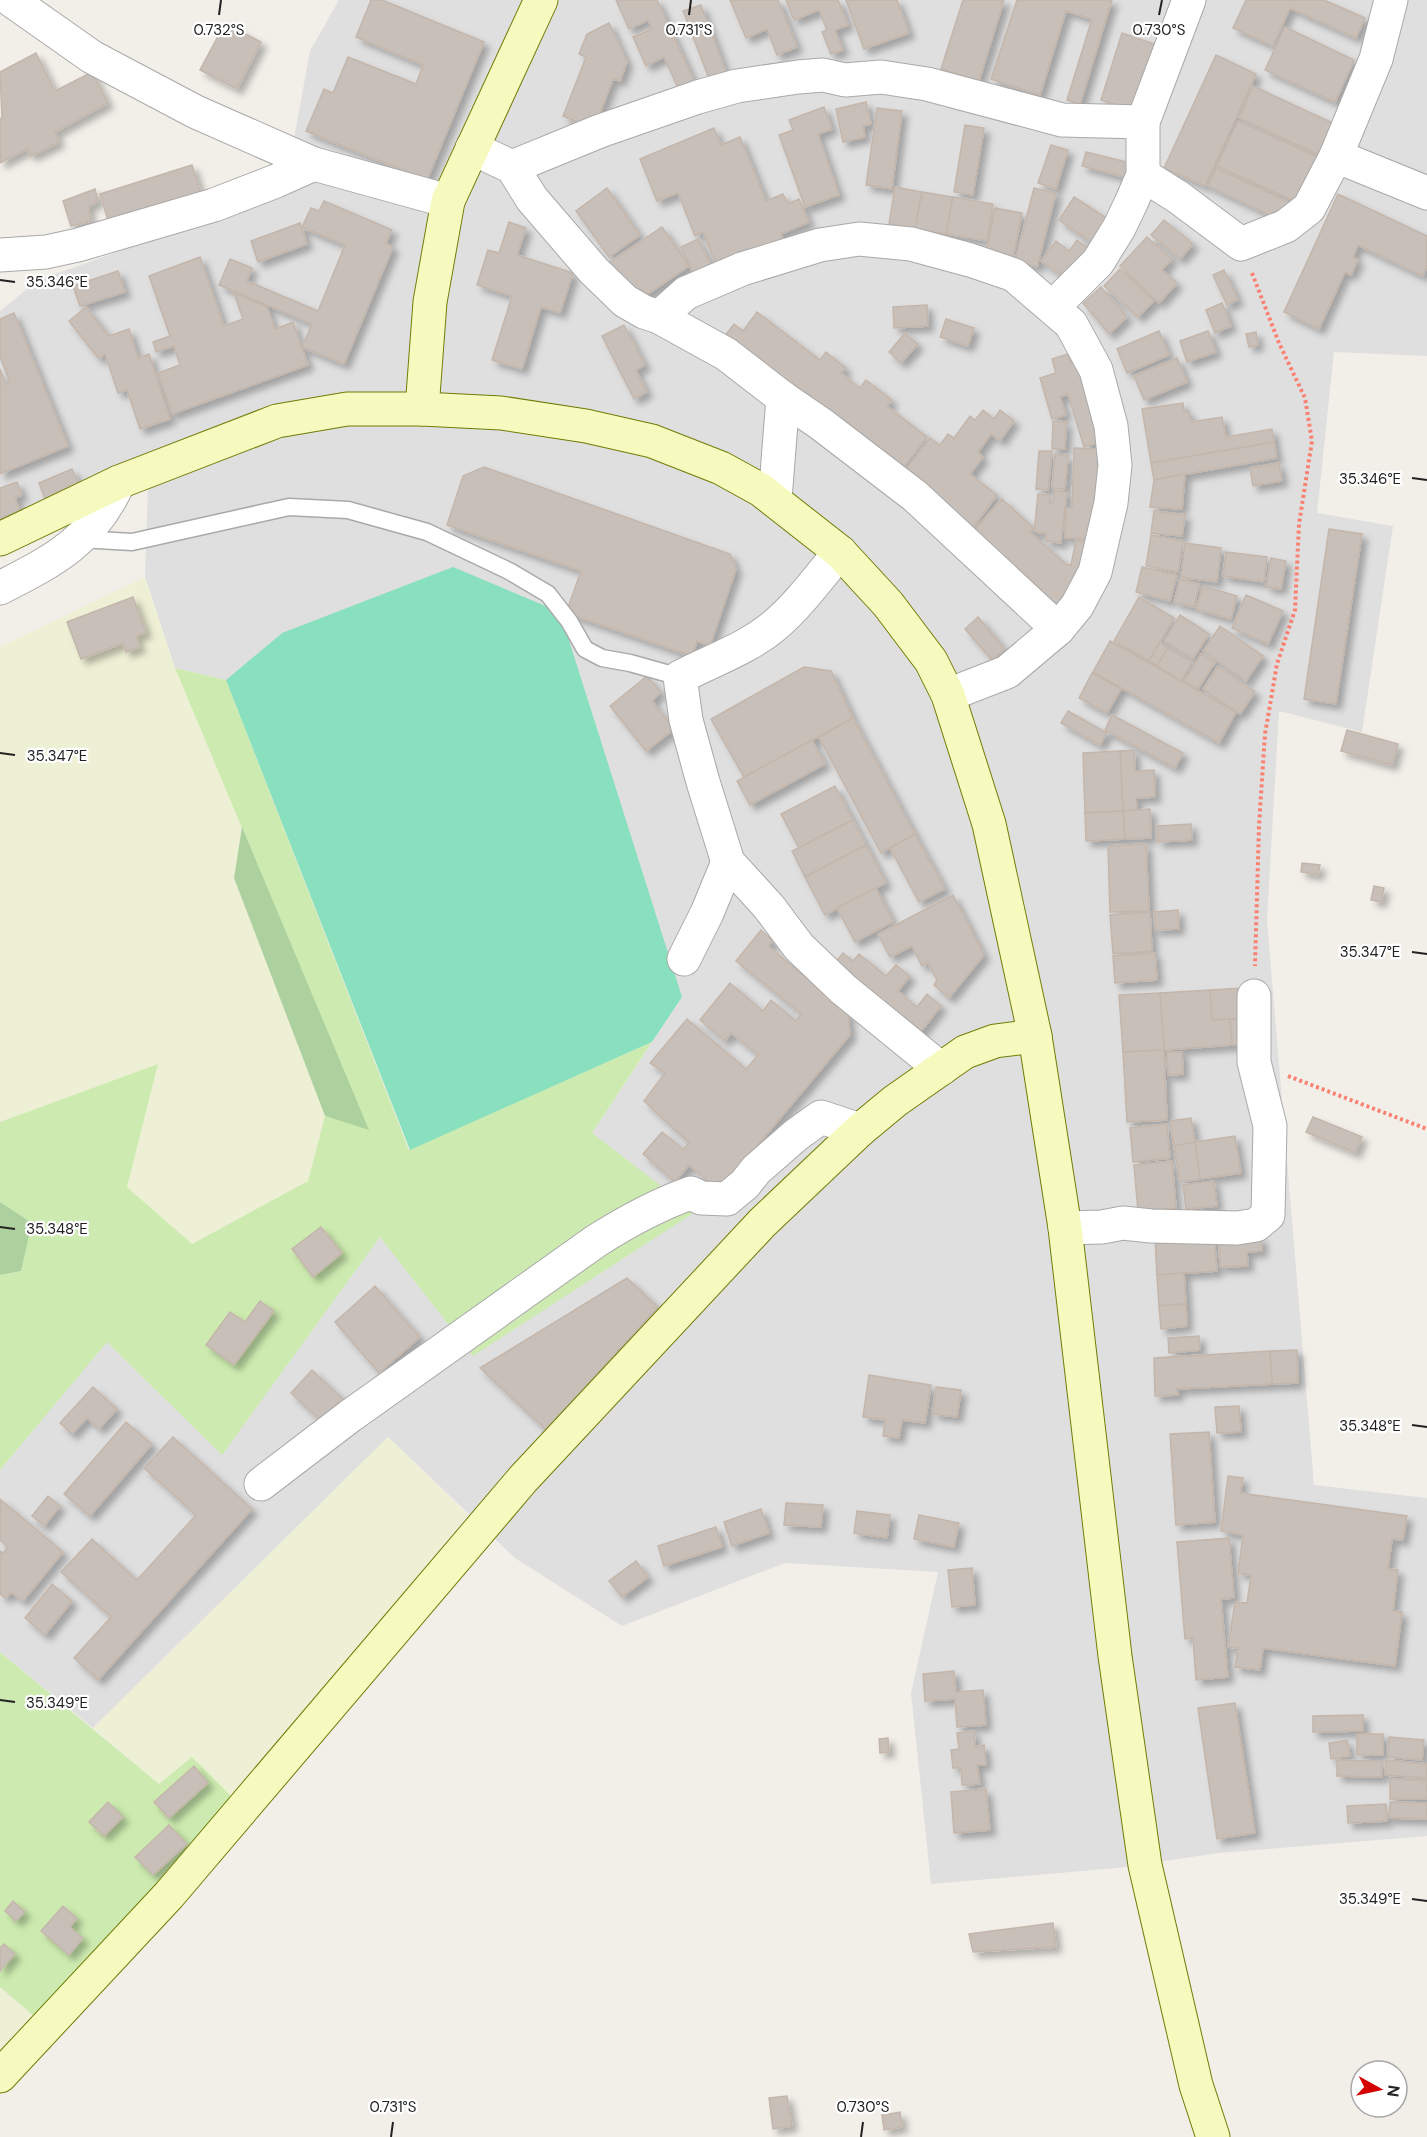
<svg xmlns="http://www.w3.org/2000/svg" width="1427" height="2137" viewBox="0 0 1427 2137" font-family="'DM Sans',sans-serif">
	<style>
		.residential { fill: #e0dfdf }
		.farmland { fill: #eef0d5 }
		.grass { fill: #cdebb0 }
		.forest { fill: #add19e }
		.pitch { fill: #88e0be }
		.building { fill: #c7bfb8; stroke: #c4b6ab; stroke-width: 1.5; filter: url(#shadow) }
		.lines { fill: none; stroke-linecap: round; stroke-linejoin: round }
		.lane-casing { stroke: #a9a9a9; stroke-width: 19 }
		.street-casing { stroke: #a9a9a9; stroke-width: 35 }
		.secondary-casing { stroke: #707d05; stroke-width: 35 }
		.path { stroke: #fa8072; stroke-width: 4; stroke-dasharray: 3 3; stroke-linecap: butt }
		.lane { stroke: #fff; stroke-width: 16 }
		.street { stroke: #fff; stroke-width: 33 }
		.secondary { stroke: #f7fabf; stroke-width: 33 }
		.ticks { fill: none; stroke: #222; stroke-width: 2 }
		.ticks-label { font-size: 15px; text-anchor: middle; fill: #222; stroke: #fff; stroke-width: 4.5; stroke-linejoin: round; paint-order: stroke }
	</style>
	<defs>
		<filter id="shadow"><feDropShadow dx="5.5" dy="5.5" stdDeviation="3" flood-color="#0004"/></filter>
	</defs>
	<rect width="100%" height="100%" fill="#f2efe9"/>
	<polygon class="residential" points="339,0 1427,0 1427,356 1334,352 1317,513 1393,526 1362,732 1279,711 1267,920 1314,1485 1427,1498 1427,1836 1219,1853 1117,1868 931,1884 911,1693 938,1572 785,1563 622,1626 515,1558 388,1437 93,1728 0,1652 0,1470 107,1341 222,1454 380,1237 592,1133 682,997 282,633 226,680 175,668 145,577 149,454 0,525 0,311 38,280 308,185 294,139 310,51"/>
	<g class="farmland">
		<polygon points="145,577 175,668 242,827 234,878 325,1116 308,1181 192,1244 127,1187 158,1065 0,1122 0,647"/>
		<polygon points="388,1437 468,1515 235,1800 159,1784 93,1728"/>
		<polygon points="0,1987 41,2022 0,2059"/>
	</g>
	<g class="grass">
		<polygon points="175,668 226,680 409,1150 652,1042 592,1133 695,1212 473,1356 380,1237 222,1455 107,1342 0,1470 0,1275 21,1271 31,1223 0,1202 0,1122 158,1064 127,1187 192,1244 308,1181 325,1116 368,1129"/>
		<polygon points="0,1652 159,1784 192,1757 235,1800 41,2022 0,1987"/>
	</g>
	<g class="forest">
		<polygon points="242,827 369,1130 325,1116 234,878"/>
		<polygon points="0,1202 32,1223 21,1271 0,1275"/>
	</g>
	<polygon class="pitch" points="453,567 560,612 682,997 652,1042 410,1150 226,680 282,633"/>
	<g class="building">
		<polygon points="371,0 382,0 484,42 427,180 306,131 324,89 333,93 348,57 416,84 423,65 356,37"/>
		<polygon points="616,0 657,0 699,92 683,99 664,57 646,66 633,37 652,29 648,20 629,29"/>
		<polygon points="730,0 778,0 797,47 777,55 767,29 746,38"/>
		<polygon points="786,0 838,0 848,25 835,30 843,50 831,54 822,32 827,30 819,10 794,20"/>
		<polygon points="846,0 897,0 909,33 864,49"/>
		<polygon points="963,0 1004,0 979,81 941,69"/>
		<polygon points="1017,0 1112,0 1080,104 1067,100 1092,19 1066,11 1040,95 991,79"/>
		<polygon points="1246,0 1324,0 1365,18 1356,38 1290,8 1273,46 1233,28"/>
		<polygon points="701,5 727,75 710,81 683,11"/>
		<polygon points="225,23 261,42 237,89 200,70"/>
		<polygon points="609,23 627,62 620,81 613,79 594,129 563,116 586,57 579,54 587,34"/>
		<polygon points="1285,27 1354,60 1335,102 1265,70"/>
		<polygon points="1122,33 1160,46 1139,112 1101,100"/>
		<polygon points="36,53 55,91 92,72 108,103 55,132 59,142 31,156 27,149 0,163 0,119 2,118 0,72"/>
		<polygon points="1216,55 1256,74 1205,186 1164,168"/>
		<polygon points="1253,86 1333,123 1319,155 1239,118"/>
		<polygon points="866,102 871,124 863,126 865,137 843,142 836,109"/>
		<polygon points="824,107 832,129 818,134 839,195 805,207 779,135 793,130 789,120"/>
		<polygon points="877,108 902,111 892,189 866,185"/>
		<polygon points="1238,121 1318,157 1298,203 1217,166"/>
		<polygon points="965,125 984,128 973,195 954,192"/>
		<polygon points="714,128 721,145 740,137 766,201 783,194 788,204 799,199 809,222 781,234 785,244 719,272 703,232 695,236 678,193 657,201 640,159"/>
		<polygon points="1051,145 1068,150 1056,189 1038,183"/>
		<polygon points="1086,152 1131,163 1128,178 1082,166"/>
		<polygon points="192,165 202,197 110,227 100,194"/>
		<polygon points="1216,168 1293,204 1285,222 1208,186"/>
		<polygon points="895,187 922,192 915,229 889,224"/>
		<polygon points="607,188 640,235 609,257 576,211"/>
		<polygon points="1034,188 1056,193 1037,267 1015,261"/>
		<polygon points="95,189 98,201 88,207 91,221 71,226 63,201"/>
		<polygon points="922,192 953,197 946,234 915,229"/>
		<polygon points="1338,194 1427,236 1427,267 1423,276 1358,245 1353,257 1358,260 1351,275 1345,272 1319,329 1284,312"/>
		<polygon points="953,197 993,204 987,241 946,234"/>
		<polygon points="1074,197 1114,223 1098,247 1059,220"/>
		<polygon points="324,201 392,230 386,243 393,247 344,364 302,347 312,324 219,285 230,259 252,268 247,281 318,311 345,245 302,227 311,208 319,211"/>
		<polygon points="995,208 1022,213 1013,258 986,252"/>
		<polygon points="1164,220 1193,244 1180,259 1151,235"/>
		<polygon points="509,222 526,228 517,255 573,273 560,313 541,307 522,369 492,360 512,296 477,285 488,250 499,253"/>
		<polygon points="300,223 307,244 258,262 251,241"/>
		<polygon points="662,227 689,266 633,304 607,264"/>
		<polygon points="1147,237 1172,259 1162,270 1177,283 1159,303 1120,266"/>
		<polygon points="698,239 716,275 698,283 681,247"/>
		<polygon points="1077,240 1090,250 1069,280 1041,261 1056,241 1069,251"/>
		<polygon points="200,257 224,326 243,319 234,293 267,307 275,329 293,322 308,365 172,414 158,373 180,365 174,346 156,352 153,342 170,336 149,276"/>
		<polygon points="1120,269 1154,301 1138,317 1104,286"/>
		<polygon points="1224,270 1238,300 1227,305 1213,275"/>
		<polygon points="118,271 125,292 80,306 73,286"/>
		<polygon points="1101,287 1127,317 1109,334 1083,303"/>
		<polygon points="1222,303 1231,326 1215,333 1206,310"/>
		<polygon points="927,305 928,326 894,328 893,307"/>
		<polygon points="86,307 109,336 129,329 138,358 149,354 170,419 140,429 127,390 118,393 105,354 99,359 69,321"/>
		<polygon points="757,312 820,360 826,352 846,368 841,373 860,388 866,380 892,400 887,406 927,437 896,477 720,342 734,324 743,331"/>
		<polygon points="14,313 68,446 0,474 0,369 6,384 10,382 0,357 0,319"/>
		<polygon points="946,319 974,328 968,346 940,337"/>
		<polygon points="624,325 645,365 636,370 647,392 634,399 602,336"/>
		<polygon points="1159,331 1169,355 1127,373 1117,349"/>
		<polygon points="1208,331 1216,352 1187,362 1180,341"/>
		<polygon points="1256,332 1258,345 1249,347 1246,334"/>
		<polygon points="905,333 918,344 901,363 889,352"/>
		<polygon points="1068,354 1071,363 1076,362 1084,390 1089,389 1104,441 1084,447 1068,394 1060,397 1066,415 1052,419 1040,378 1056,373 1052,359"/>
		<polygon points="1177,358 1187,382 1144,400 1134,376"/>
		<polygon points="1183,403 1184,412 1189,412 1191,422 1222,417 1226,437 1272,429 1274,442 1151,463 1142,409"/>
		<polygon points="983,410 994,419 1000,410 1014,421 1000,441 991,434 978,452 983,457 970,474 997,495 970,532 899,478 930,438 940,445 948,434 954,438 970,416 975,420"/>
		<polygon points="1053,421 1066,422 1065,449 1052,449"/>
		<polygon points="1274,442 1277,458 1154,480 1151,463"/>
		<polygon points="1074,448 1098,449 1096,539 1065,538 1066,508 1072,508"/>
		<polygon points="1039,451 1052,451 1048,490 1036,489"/>
		<polygon points="1055,454 1068,456 1065,489 1052,488"/>
		<polygon points="1279,463 1282,481 1253,486 1250,468"/>
		<polygon points="484,467 730,554 736,569 710,646 697,641 692,656 566,613 581,571 447,525 463,476"/>
		<polygon points="72,469 79,484 45,499 39,483"/>
		<polygon points="1185,474 1182,509 1150,507 1154,480"/>
		<polygon points="17,482 22,495 15,498 20,511 0,519 0,488"/>
		<polygon points="1054,491 1067,492 1061,543 1046,541 1046,533 1034,532 1038,494 1050,495 1049,503 1053,504"/>
		<polygon points="1002,499 1034,528 1030,532 1066,564 1071,565 1076,540 1098,545 1062,619 968,537"/>
		<polygon points="1154,511 1185,515 1182,536 1151,533"/>
		<polygon points="1329,529 1362,534 1336,704 1304,699"/>
		<polygon points="1151,535 1183,541 1178,572 1146,566"/>
		<polygon points="1185,543 1221,548 1217,582 1181,577"/>
		<polygon points="1226,552 1267,557 1264,582 1223,576"/>
		<polygon points="1271,558 1286,561 1281,589 1266,587"/>
		<polygon points="1142,567 1177,575 1170,601 1136,592"/>
		<polygon points="1180,579 1199,584 1194,607 1174,602"/>
		<polygon points="1203,586 1237,596 1231,619 1196,609"/>
		<polygon points="1246,595 1283,611 1268,644 1232,628"/>
		<polygon points="133,597 146,632 136,636 140,647 126,652 123,643 81,659 67,622"/>
		<polygon points="1139,597 1174,618 1149,661 1114,641"/>
		<polygon points="1180,615 1209,634 1193,659 1164,641"/>
		<polygon points="978,617 1005,649 992,660 965,629"/>
		<polygon points="1220,626 1263,656 1246,681 1203,651"/>
		<polygon points="1110,641 1236,712 1219,743 1093,672"/>
		<polygon points="1160,642 1168,648 1157,666 1149,661"/>
		<polygon points="1168,648 1192,662 1181,681 1157,666"/>
		<polygon points="1201,654 1215,662 1198,689 1184,681"/>
		<polygon points="1218,666 1255,692 1240,714 1203,689"/>
		<polygon points="804,667 831,671 853,718 744,777 711,719"/>
		<polygon points="1092,673 1121,689 1107,713 1079,698"/>
		<polygon points="647,676 661,692 652,701 674,729 646,751 610,706"/>
		<polygon points="1068,711 1107,733 1100,745 1061,723"/>
		<polygon points="1112,715 1183,753 1175,768 1105,730"/>
		<polygon points="853,718 915,834 881,853 819,737"/>
		<polygon points="1347,730 1398,744 1392,765 1341,751"/>
		<polygon points="812,740 825,764 750,805 737,781"/>
		<polygon points="1134,750 1135,771 1154,770 1155,797 1136,798 1137,810 1123,811 1120,751"/>
		<polygon points="1120,751 1123,811 1085,813 1083,753"/>
		<polygon points="835,786 853,820 799,848 781,814"/>
		<polygon points="1150,809 1151,838 1125,839 1123,811"/>
		<polygon points="1123,811 1125,839 1086,841 1085,813"/>
		<polygon points="853,820 866,845 805,877 792,851"/>
		<polygon points="1191,824 1192,840 1158,842 1157,826"/>
		<polygon points="915,834 945,889 919,902 890,848"/>
		<polygon points="1146,844 1149,911 1110,912 1108,846"/>
		<polygon points="866,845 886,883 825,915 805,877"/>
		<polygon points="1302,863 1320,865 1318,875 1301,872"/>
		<polygon points="1374,886 1384,888 1381,902 1371,900"/>
		<polygon points="876,888 893,922 855,942 837,908"/>
		<polygon points="953,895 984,955 949,998 934,985 937,980 928,963 922,966 912,946 890,957 878,934"/>
		<polygon points="1178,910 1179,929 1155,930 1154,912"/>
		<polygon points="1150,912 1152,951 1113,954 1110,915"/>
		<polygon points="761,930 773,941 768,946 848,1012 850,1035 719,1191 689,1165 675,1182 643,1154 662,1132 683,1149 689,1143 644,1101 665,1073 650,1063 687,1019 746,1069 758,1055 731,1033 725,1041 700,1020 730,983 763,1011 771,1000 796,1021 801,1014 736,961"/>
		<polygon points="843,953 853,961 859,954 886,976 896,965 910,976 898,991 917,1007 927,994 941,1006 915,1039 831,968"/>
		<polygon points="1155,953 1157,980 1115,983 1113,956"/>
		<polygon points="1245,988 1246,1018 1212,1020 1210,990"/>
		<polygon points="1210,990 1212,1020 1230,1019 1232,1045 1164,1050 1160,993"/>
		<polygon points="1160,993 1164,1050 1123,1052 1119,995"/>
		<polygon points="1247,1018 1248,1044 1232,1045 1230,1019"/>
		<polygon points="1164,1050 1167,1120 1127,1122 1123,1052"/>
		<polygon points="1167,1052 1182,1052 1183,1074 1168,1075"/>
		<polygon points="1313,1117 1362,1137 1355,1153 1306,1132"/>
		<polygon points="1191,1118 1195,1142 1174,1146 1170,1121"/>
		<polygon points="1167,1124 1170,1158 1133,1162 1130,1128"/>
		<polygon points="1235,1136 1241,1173 1200,1179 1195,1142"/>
		<polygon points="1195,1142 1200,1179 1180,1182 1174,1146"/>
		<polygon points="1172,1161 1176,1208 1138,1211 1134,1165"/>
		<polygon points="1214,1181 1217,1206 1186,1209 1183,1185"/>
		<polygon points="321,1227 342,1253 313,1277 292,1249"/>
		<polygon points="1214,1235 1217,1271 1157,1275 1155,1239"/>
		<polygon points="1261,1237 1262,1251 1247,1252 1248,1266 1220,1267 1219,1239"/>
		<polygon points="1184,1273 1186,1304 1159,1306 1157,1275"/>
		<polygon points="627,1278 658,1307 546,1430 480,1368"/>
		<polygon points="375,1286 420,1337 379,1373 335,1322"/>
		<polygon points="260,1301 274,1311 234,1365 206,1345 230,1312 245,1322"/>
		<polygon points="1186,1304 1187,1326 1161,1329 1159,1306"/>
		<polygon points="1199,1336 1200,1350 1169,1353 1168,1338"/>
		<polygon points="1297,1350 1298,1383 1272,1384 1270,1351"/>
		<polygon points="1270,1351 1272,1384 1177,1389 1178,1395 1155,1396 1154,1358"/>
		<polygon points="312,1370 344,1400 323,1423 291,1393"/>
		<polygon points="869,1375 931,1385 925,1423 902,1420 899,1438 883,1436 885,1420 863,1417"/>
		<polygon points="93,1387 117,1409 99,1429 87,1418 72,1434 60,1423"/>
		<polygon points="936,1387 961,1390 957,1417 933,1414"/>
		<polygon points="1239,1406 1241,1432 1217,1433 1215,1407"/>
		<polygon points="126,1422 152,1444 90,1516 64,1494"/>
		<polygon points="1209,1432 1215,1522 1176,1525 1170,1434"/>
		<polygon points="173,1437 252,1509 98,1680 74,1658 111,1617 61,1572 92,1539 137,1580 196,1515 144,1468"/>
		<polygon points="1228,1476 1243,1478 1240,1493 1407,1516 1403,1540 1392,1539 1388,1569 1398,1570 1393,1611 1402,1612 1395,1666 1263,1648 1260,1670 1235,1667 1238,1648 1228,1647 1235,1602 1247,1603 1251,1575 1238,1573 1243,1535 1221,1531"/>
		<polygon points="48,1496 60,1506 44,1526 32,1516"/>
		<polygon points="0,1499 63,1552 23,1601 11,1592 6,1598 0,1594 0,1551 3,1553 8,1547 0,1540"/>
		<polygon points="786,1503 823,1505 821,1527 784,1525"/>
		<polygon points="761,1509 769,1533 732,1546 724,1522"/>
		<polygon points="857,1511 890,1515 887,1538 854,1533"/>
		<polygon points="919,1515 959,1523 954,1547 914,1539"/>
		<polygon points="716,1527 722,1547 664,1566 658,1546"/>
		<polygon points="1229,1538 1234,1598 1221,1599 1228,1677 1196,1680 1193,1638 1185,1639 1177,1542"/>
		<polygon points="636,1561 648,1577 622,1597 609,1581"/>
		<polygon points="972,1568 975,1605 952,1607 948,1570"/>
		<polygon points="52,1584 72,1601 45,1635 25,1618"/>
		<polygon points="954,1671 956,1692 983,1690 986,1725 957,1727 955,1699 925,1701 923,1674"/>
		<polygon points="1235,1703 1255,1833 1217,1839 1198,1708"/>
		<polygon points="1363,1715 1363,1731 1313,1732 1313,1716"/>
		<polygon points="974,1731 975,1747 984,1745 986,1765 977,1765 980,1784 962,1785 961,1768 953,1768 951,1750 959,1749 957,1733"/>
		<rect x="1357" y="1734" width="26" height="21"/>
		<polygon points="1389,1737 1424,1740 1422,1760 1388,1757"/>
		<polygon points="888,1738 889,1752 880,1753 879,1739"/>
		<polygon points="1347,1740 1350,1756 1331,1759 1329,1743"/>
		<polygon points="1337,1760 1382,1761 1382,1777 1337,1776"/>
		<polygon points="1386,1760 1427,1764 1427,1778 1385,1775"/>
		<polygon points="194,1766 208,1783 169,1818 154,1802"/>
		<polygon points="1390,1779 1427,1780 1427,1799 1390,1799"/>
		<polygon points="986,1789 990,1830 954,1833 951,1792"/>
		<polygon points="108,1802 123,1817 104,1836 89,1822"/>
		<polygon points="1390,1802 1427,1803 1427,1819 1389,1818"/>
		<polygon points="1386,1804 1387,1821 1348,1823 1347,1806"/>
		<polygon points="169,1825 187,1844 153,1875 135,1857"/>
		<polygon points="13,1901 25,1912 16,1921 5,1911"/>
		<polygon points="63,1906 77,1918 70,1927 83,1938 69,1955 41,1931"/>
		<polygon points="1053,1923 1056,1947 973,1952 969,1934"/>
		<polygon points="4,1944 15,1954 0,1971 0,1948"/>
		<polygon points="787,2096 792,2126 773,2129 769,2098"/>
		<polygon points="900,2112 902,2127 884,2130 882,2115"/>
	</g>
	<g class="lines">
		<defs>
			<polyline id="lane" points="80,539 132,542 289,507 348,510 427,532 509,571 548,594 569,621 585,649 602,658 630,663 680,677"/>
			<g id="street">
				<polyline points="11,0 92,57 196,112 314,164 448,201"/>
				<polyline points="472,148 512,167 532,199 594,271 625,301 644,312 659,317 726,354 783,398 821,424 915,496 1058,629"/>
				<polyline points="1336,156 1427,193"/>
				<polyline points="512,167 600,131 698,97 737,86 798,77 823,75 845,80 881,77 927,84 1062,120 1143,122"/>
				<polyline points="1143,175 1178,197 1241,244 1286,226 1309,208 1336,156 1376,59 1391,0"/>
				<polyline points="0,255 46,252 78,245 214,205 276,181 314,164"/>
				<polyline points="1053,307 1098,262 1119,228 1131,203 1143,175 1143,122 1189,0"/>
				<polyline points="659,317 686,293 742,269 820,245 859,239 911,244 970,260 1014,275 1071,324 1096,370 1111,426 1115,465 1111,503 1095,572 1077,606 1058,629 1007,672 948,695"/>
				<polyline points="775,499 783,398"/>
				<path d="M840,552C819,577 799,605 774,626C748,648 711,661 680,677L686,720L703,782L728,862L769,907L799,947L843,989L941,1069"/>
				<path d="M0,588C55,560 92,541 119,482"/>
				<polyline points="684,959 707,913 728,862"/>
				<polyline points="1065,1228 1102,1227 1123,1223 1151,1226 1237,1228 1256,1225 1268,1215 1270,1126 1254,1062 1254,996"/>
				<path d="M261,1484L350,1416L596,1241C626,1222 656,1205 691,1193L701,1198L727,1199L745,1184L756,1170L796,1135L821,1117L860,1130"/>
			</g>
			<g id="secondary">
				<polyline points="422,409 430,302 448,201 541,0"/>
				<polyline points="0,539 119,482 277,421 347,409 422,409 501,413 586,426 652,441 721,468 761,490 840,552 888,604 931,661 948,695 989,824 1035,1036 1065,1228 1115,1656 1145,1865 1196,2085 1213,2137"/>
				<polyline points="0,2076 169,1895 523,1479 762,1223 860,1130 895,1101 965,1052 995,1041 1035,1036"/>
			</g>
		</defs>
		<use href="#lane" class="lane-casing"/>
		<use href="#street" class="street-casing"/>
		<use href="#secondary" class="secondary-casing"/>
		<g class="path">
			<polyline points="1252,273 1279,343 1305,398 1312,441 1299,524 1295,610 1277,664 1265,734 1259,825 1255,966"/>
			<polyline points="1288,1076 1427,1129"/>
		</g>
		<use href="#lane" class="lane"/>
		<use href="#street" class="street"/>
		<use href="#secondary" class="secondary"/>
	</g>
	<path class="ticks" d="M219,15L221,0M689,15L691,0M1159,15L1162,0M0,280L15,282M1412,478L1427,480M0,753L15,755M1412,952L1427,954M0,1227L15,1229M1412,1425L1427,1427M0,1700L15,1702M1412,1899L1427,1901M391,2137L393,2122M861,2137L863,2122"/>
	<g class="ticks-label">
		<text x="219" y="35">0.732°S</text>
		<text x="689" y="35">0.731°S</text>
		<text x="1159" y="35">0.730°S</text>
		<text x="57" y="287">35.346°E</text>
		<text x="1370" y="484">35.346°E</text>
		<text x="57" y="761">35.347°E</text>
		<text x="1370" y="957">35.347°E</text>
		<text x="57" y="1234">35.348°E</text>
		<text x="1370" y="1431">35.348°E</text>
		<text x="57" y="1708">35.349°E</text>
		<text x="1370" y="1904">35.349°E</text>
		<text x="393" y="2112">0.731°S</text>
		<text x="863" y="2112">0.730°S</text>
	</g>
	<g transform="translate(1379 2089) rotate(98)"><circle r="28" fill="#ffffff" stroke="#a7a7a7" stroke-width="1.5"/>
	<path d="M0-4.5L10 22L0 15L-10 22Z" fill="#d40000"/>
	<text y="-9" font-size="16" font-weight="bold" text-anchor="middle" fill="#222222">N</text>
	</g>
</svg>
